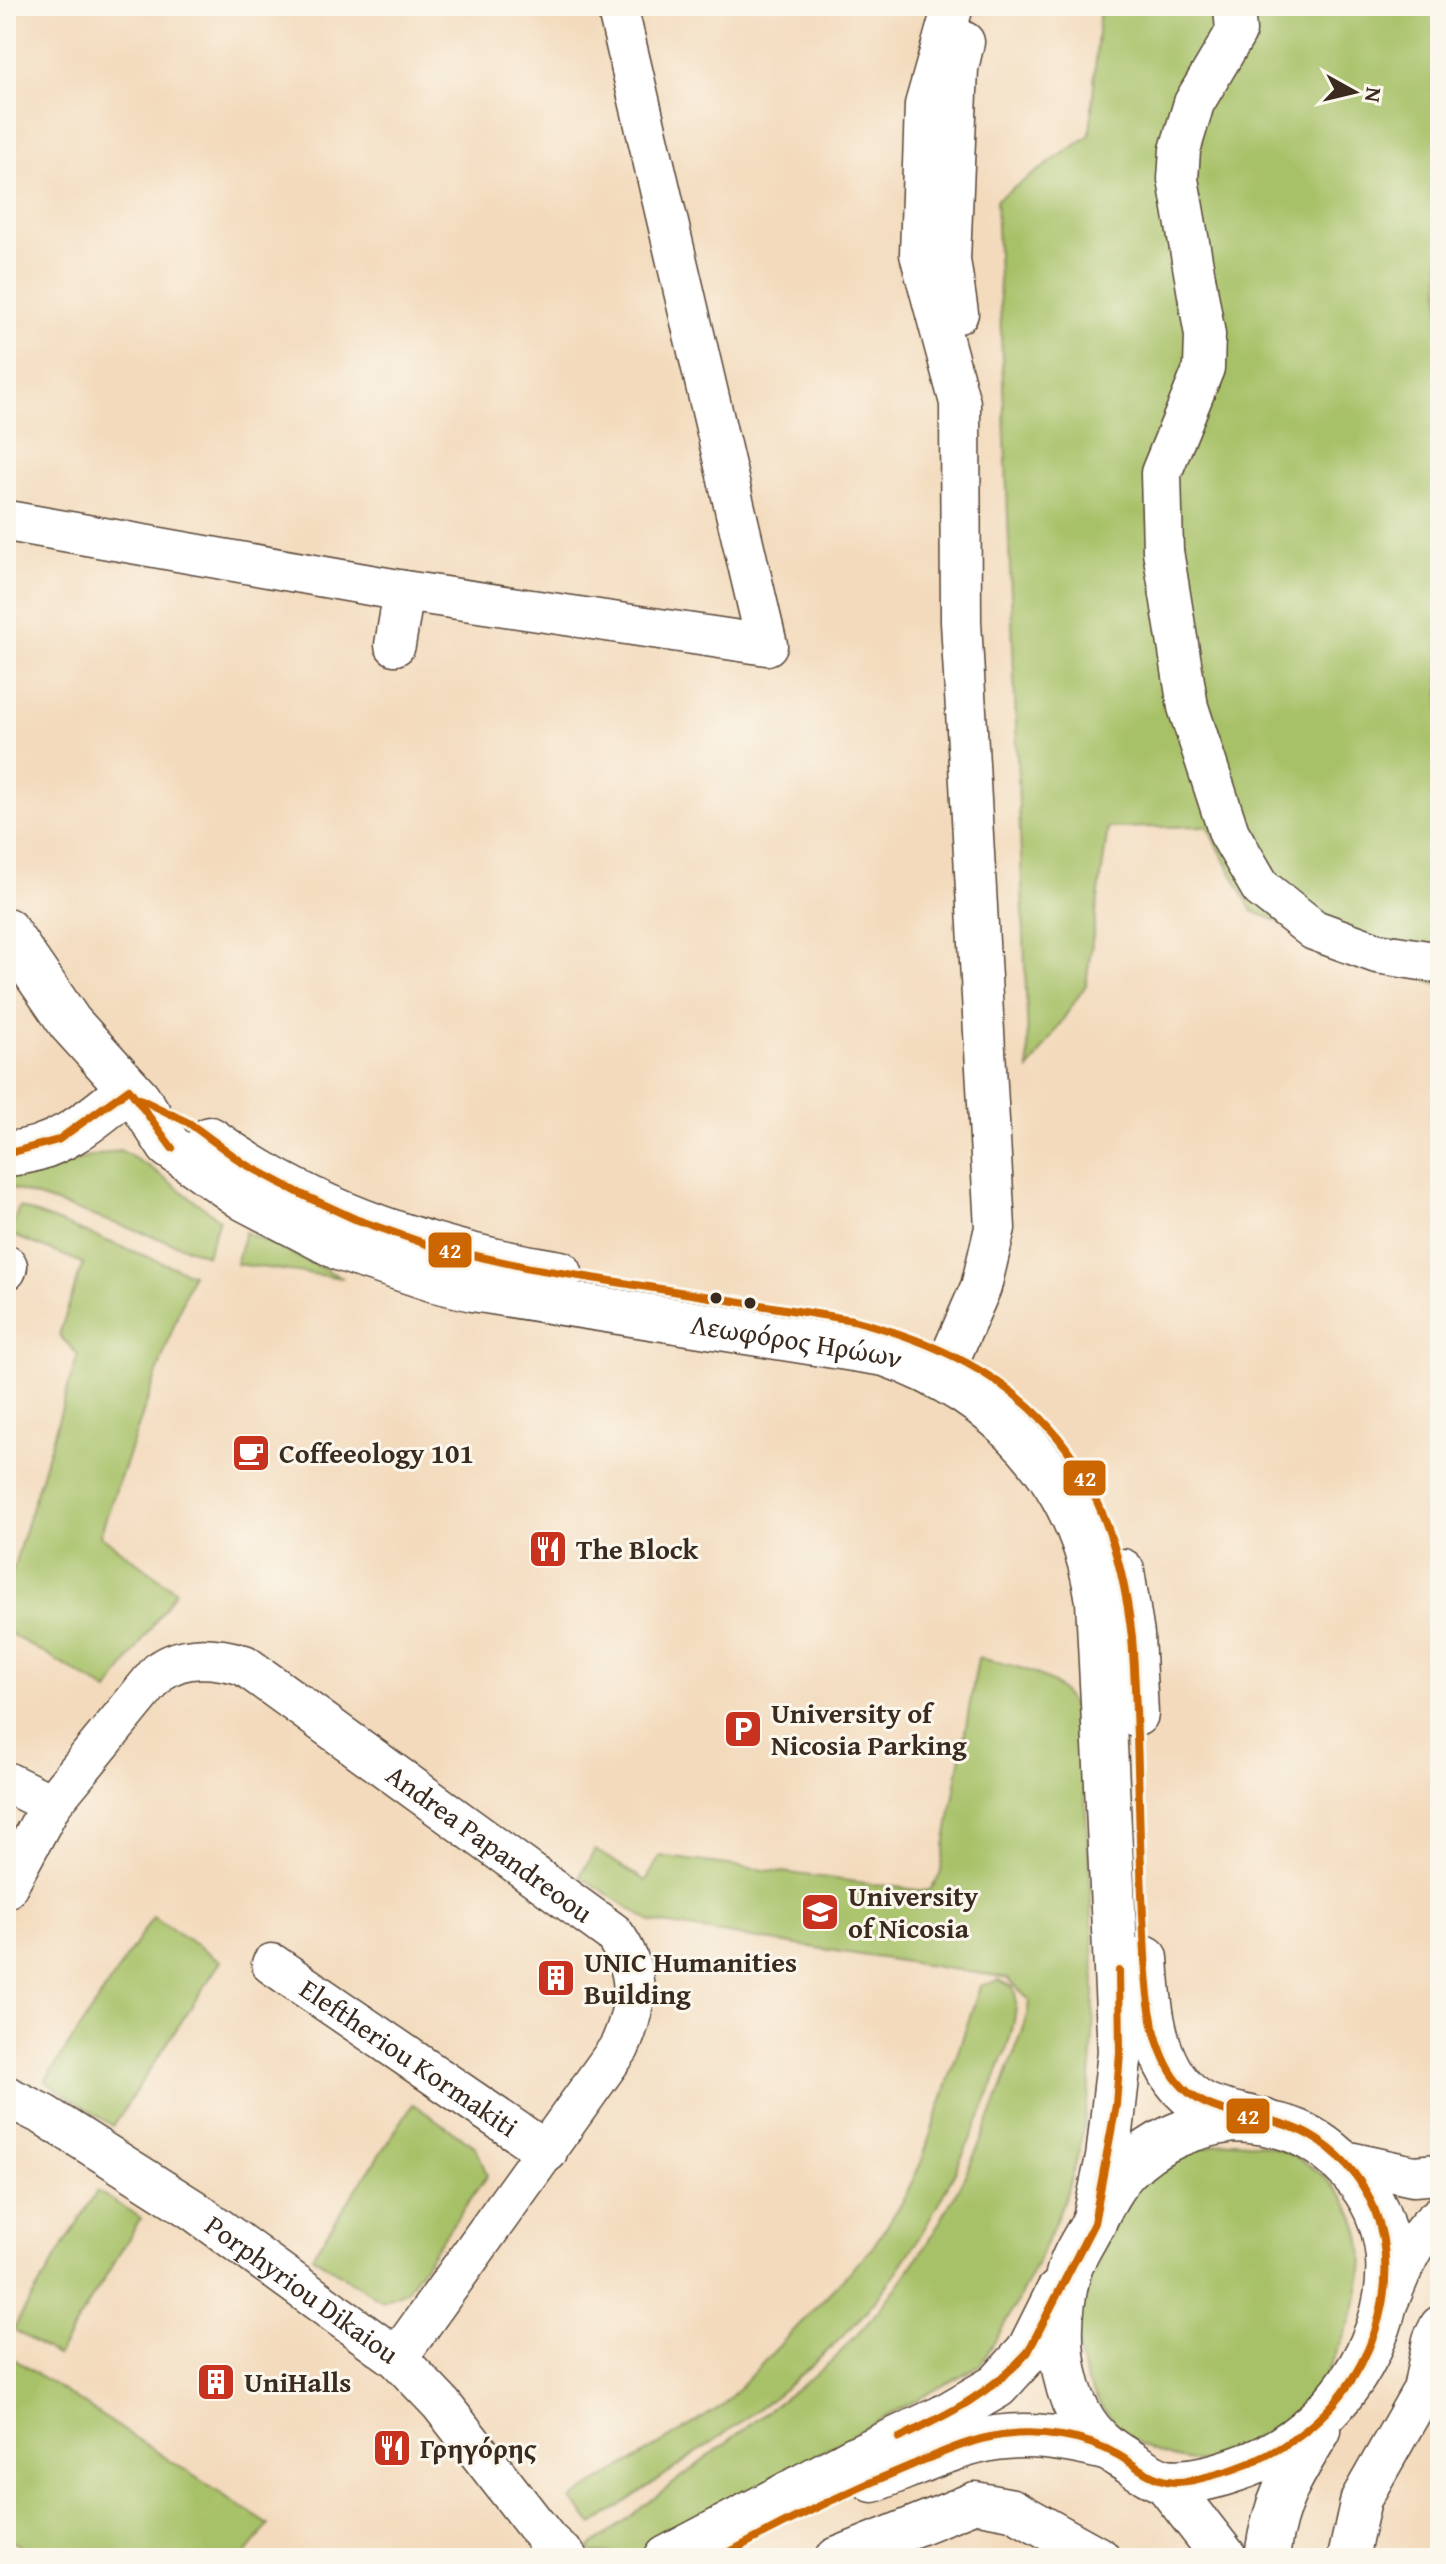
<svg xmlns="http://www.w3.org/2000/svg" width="1446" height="2564" viewBox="0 0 1446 2564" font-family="'Gentium Book Plus',serif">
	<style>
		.green { fill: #a7c167; stroke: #717642; stroke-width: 2 }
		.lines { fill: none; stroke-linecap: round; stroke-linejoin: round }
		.minor-casing { stroke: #574436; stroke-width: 43 }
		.major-casing { stroke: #574436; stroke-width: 47 }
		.minor { stroke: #fff; stroke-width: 40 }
		.major { stroke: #fff; stroke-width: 44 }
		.bus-1-casing { stroke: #fbf7ec; stroke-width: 14 }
		.bus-1 { stroke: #c60; stroke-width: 8 }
		.bus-dot { fill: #3b2a1e; stroke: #fbf7ec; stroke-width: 3 }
		.labels { text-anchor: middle; stroke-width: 6; stroke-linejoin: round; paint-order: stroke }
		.street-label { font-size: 28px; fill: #3b2a1e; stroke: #fbf7ec }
		.poi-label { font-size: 28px; font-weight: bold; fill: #3b2a1e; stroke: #fbf7ec; text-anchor: start }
		.line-badge { stroke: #fbf7ec; stroke-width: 3 }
		.badge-label { font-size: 22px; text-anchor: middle; font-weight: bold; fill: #fff }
	</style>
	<rect width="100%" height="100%" fill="#fbf7ec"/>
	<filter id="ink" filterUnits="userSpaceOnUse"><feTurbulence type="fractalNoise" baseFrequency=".0125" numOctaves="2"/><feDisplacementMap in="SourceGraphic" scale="16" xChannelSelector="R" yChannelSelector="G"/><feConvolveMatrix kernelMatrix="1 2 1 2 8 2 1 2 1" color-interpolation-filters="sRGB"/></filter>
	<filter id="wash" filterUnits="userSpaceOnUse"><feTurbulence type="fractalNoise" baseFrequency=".006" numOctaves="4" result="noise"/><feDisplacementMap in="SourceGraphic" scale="32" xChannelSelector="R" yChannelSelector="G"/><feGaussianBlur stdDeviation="1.8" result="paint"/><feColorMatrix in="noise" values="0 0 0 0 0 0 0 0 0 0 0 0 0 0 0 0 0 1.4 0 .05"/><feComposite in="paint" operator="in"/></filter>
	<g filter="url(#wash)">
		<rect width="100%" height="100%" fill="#f3dabc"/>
		<g class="green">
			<polygon points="1100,6 1440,6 1440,985 1252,911 1207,826 1108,828 1086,985 1029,1070 996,200 1090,135"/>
			<polygon points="120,1150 151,1168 219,1219 207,1255 6,1186 6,1177"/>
			<polygon points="19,1207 192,1274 100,1535 176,1591 108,1691 6,1631 6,1592 78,1355 59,1335 83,1263 9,1234"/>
			<polygon points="245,1232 343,1278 236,1264"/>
			<path d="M978,1658C1027,1668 1073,1677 1082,1734C1086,1869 1108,2011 1080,2145C1066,2213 1018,2306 980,2365L643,2551L626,2556L592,2552L588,2549L826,2366C912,2286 968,2186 1006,2076C1014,2053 1028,2025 1029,2000L1008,1978L651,1922L580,1876L595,1850L646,1881L660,1856L925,1891L931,1889L940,1875Z"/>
			<polygon points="153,1917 221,1961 113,2126 45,2081"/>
			<path d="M999,1980L1013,1987C1024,2009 1002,2062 993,2085C967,2154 920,2247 873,2303C798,2393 687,2457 593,2525L571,2499L722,2406L872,2248L901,2204L921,2163L980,1986Z"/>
			<polygon points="413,2104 476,2147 487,2175 406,2291 382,2301 312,2256"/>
			<path d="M1234,2141C1303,2144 1370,2196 1362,2271C1358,2307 1345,2336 1329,2368C1320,2384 1311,2407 1299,2420C1292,2427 1276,2431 1266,2436C1250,2443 1229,2458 1211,2461C1189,2464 1154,2454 1136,2441C1091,2408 1067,2355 1080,2299C1085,2278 1098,2257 1107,2238C1119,2215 1129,2189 1150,2174C1176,2155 1204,2146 1234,2141Z"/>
			<polygon points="97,2191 141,2218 57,2356 13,2329"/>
			<polygon points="6,2354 39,2375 269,2525 243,2558 40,2558 6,2538"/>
		</g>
	</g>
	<g filter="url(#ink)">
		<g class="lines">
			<defs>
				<g id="minor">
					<polyline points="1234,6 1236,32 1194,103 1180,150 1178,179 1205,335 1204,368 1161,473 1163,551 1188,707 1229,833 1261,888 1314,930 1377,953 1440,963"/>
					<polyline points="958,313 950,260 958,68 964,42"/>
					<polyline points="13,522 404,591 767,645 617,6"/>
					<polyline points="395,645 404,591"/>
					<polyline points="6,1270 7,1266"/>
					<polyline points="942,1376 981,1287 995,1228 961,622 960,403 920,254 925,105 953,6"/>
					<polyline points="6,1782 51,1804"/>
					<path id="s1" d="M6,1888L51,1804L159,1672C184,1653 215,1657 244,1665L613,1933C641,1970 638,2007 619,2048L397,2358"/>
					<path id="s2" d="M272,1964L547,2152"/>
					<path id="s3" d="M6,2096L44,2115L192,2209L397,2358L441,2404L548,2541L567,2558"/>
					<polyline points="1340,2160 1413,2176 1440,2174"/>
					<path d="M1387,2304C1401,2273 1412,2237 1440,2216"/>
					<polyline points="836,2558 975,2502 1012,2509 1100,2558"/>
					<polyline points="1348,2558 1361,2499 1423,2390 1433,2340 1440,2326"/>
				</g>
				<g id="major">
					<path id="s4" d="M6,930L70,1023L138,1098L169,1146L245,1199L341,1249L435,1280L473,1289L885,1354C1000,1394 1079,1478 1098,1601L1120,2052L1108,2158L1094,2223"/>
					<path d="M210,1139C313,1214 435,1253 560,1273"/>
					<path d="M6,1154C57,1151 92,1120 129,1089"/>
					<polyline points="1122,1571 1132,1635 1136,1714"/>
					<path d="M1146,1958C1149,2006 1153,2078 1203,2104C1220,2113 1244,2116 1263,2121"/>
					<path d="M1233,2120C1282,2121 1316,2134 1350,2171C1443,2272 1352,2433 1237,2469C1217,2476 1188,2484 1166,2481C1151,2478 1132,2463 1118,2455C1059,2419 1053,2336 1068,2275C1072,2256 1086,2238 1094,2221C1103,2203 1112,2185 1126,2170C1156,2139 1192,2126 1233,2120Z"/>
					<path d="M873,2480C972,2441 1001,2421 1109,2449"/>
					<polyline points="1165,2481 1225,2558"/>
					<polyline points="667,2558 856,2458 942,2418 997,2386 1028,2352 1058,2292"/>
					<path d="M1267,2558C1273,2504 1291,2475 1319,2430"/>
				</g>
			</defs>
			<use href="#minor" class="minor-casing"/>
			<use href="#major" class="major-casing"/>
			<use href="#minor" class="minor"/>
			<use href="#major" class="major"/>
			<defs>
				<g id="bus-1">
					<path d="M138,1098L189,1123L243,1163L303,1195L355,1219L432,1246L530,1268L853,1320C1026,1365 1111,1456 1132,1637C1139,1729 1138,1822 1143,1915C1146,1961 1144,2012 1163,2056C1193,2128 1253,2104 1309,2135C1394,2183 1403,2285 1361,2364C1330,2422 1276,2459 1214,2475C1199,2479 1182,2484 1167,2481C1148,2478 1134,2464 1118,2455C1085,2436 1039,2430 1002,2435C971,2439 941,2453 912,2465C846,2492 782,2523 719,2558"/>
					<polyline points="6,1154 58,1140 129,1089 172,1148"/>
					<path d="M899,2438C947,2415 992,2393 1028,2352L1094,2223L1116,2105L1120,2052L1119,1971"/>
				</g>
			</defs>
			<use href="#bus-1" class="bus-1-casing"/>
			<use href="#bus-1" class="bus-1"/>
		</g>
	</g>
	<defs>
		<symbol id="cafe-square" viewBox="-11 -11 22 22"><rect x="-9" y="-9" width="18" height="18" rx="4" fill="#c8321e" stroke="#fbf7ec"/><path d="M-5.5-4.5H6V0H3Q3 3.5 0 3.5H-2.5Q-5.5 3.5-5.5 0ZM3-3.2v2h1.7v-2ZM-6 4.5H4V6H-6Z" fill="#fff"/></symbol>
		<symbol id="restaurant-square" viewBox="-11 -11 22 22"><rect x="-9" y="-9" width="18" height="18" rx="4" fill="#c8321e" stroke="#fbf7ec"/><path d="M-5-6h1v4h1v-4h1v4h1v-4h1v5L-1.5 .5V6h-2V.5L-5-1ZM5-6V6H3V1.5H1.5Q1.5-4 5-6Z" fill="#fff"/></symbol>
		<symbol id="parking-square" viewBox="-11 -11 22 22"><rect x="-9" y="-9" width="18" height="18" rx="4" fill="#c8321e" stroke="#fbf7ec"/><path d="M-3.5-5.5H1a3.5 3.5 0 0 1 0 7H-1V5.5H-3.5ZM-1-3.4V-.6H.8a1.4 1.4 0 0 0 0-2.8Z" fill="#fff"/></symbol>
		<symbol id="university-square" viewBox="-11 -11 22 22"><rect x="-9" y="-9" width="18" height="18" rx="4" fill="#c8321e" stroke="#fbf7ec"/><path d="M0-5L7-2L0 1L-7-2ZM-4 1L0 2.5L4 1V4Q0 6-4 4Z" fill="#fff"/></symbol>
		<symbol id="building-square" viewBox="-11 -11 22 22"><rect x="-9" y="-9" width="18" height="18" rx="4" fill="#c8321e" stroke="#fbf7ec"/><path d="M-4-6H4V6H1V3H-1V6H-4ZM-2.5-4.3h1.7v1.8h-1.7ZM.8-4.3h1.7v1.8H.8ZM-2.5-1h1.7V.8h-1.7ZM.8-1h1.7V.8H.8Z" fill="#fff"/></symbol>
	</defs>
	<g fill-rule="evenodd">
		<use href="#cafe-square" x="229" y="1431" width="44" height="44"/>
		<use href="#restaurant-square" x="526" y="1527" width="44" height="44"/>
		<use href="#parking-square" x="721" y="1707" width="44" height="44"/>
		<use href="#university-square" x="798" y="1890" width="44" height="44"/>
		<use href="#building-square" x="534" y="1956" width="44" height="44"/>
		<use href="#building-square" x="194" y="2360" width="44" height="44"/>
		<use href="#restaurant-square" x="370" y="2426" width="44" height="44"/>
	</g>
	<g class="bus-dot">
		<circle cx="716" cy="1298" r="7"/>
		<circle cx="750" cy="1303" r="7"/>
	</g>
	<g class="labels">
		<g class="street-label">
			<text dy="10" stroke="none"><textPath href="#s4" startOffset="938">Λεωφόρος Ηρώων</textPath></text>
			<text dy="10" stroke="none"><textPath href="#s1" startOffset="658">Andrea Papandreoou</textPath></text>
			<text dy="10" stroke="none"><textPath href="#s2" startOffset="166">Eleftheriou Kormakiti</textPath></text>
			<text dy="10" stroke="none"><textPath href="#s3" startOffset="354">Porphyriou Dikaiou</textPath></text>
		</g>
		<g class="poi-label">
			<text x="279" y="1463">Coffeeology 101</text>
			<text x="576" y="1559">The Block</text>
			<text x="771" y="1723">University of<tspan x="771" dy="32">Nicosia Parking</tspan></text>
			<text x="848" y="1906">University<tspan x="848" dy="32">of Nicosia</tspan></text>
			<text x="584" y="1972">UNIC Humanities<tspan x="584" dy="32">Building</tspan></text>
			<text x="244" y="2392">UniHalls</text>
			<text x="420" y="2458">Γρηγόρης</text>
		</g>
	</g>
	<g class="line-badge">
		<rect x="427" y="1231" width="46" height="38" rx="8" fill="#c60"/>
		<rect x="1062" y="1459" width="45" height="38" rx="8" fill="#c60"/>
		<rect x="1225" y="2097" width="46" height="38" rx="8" fill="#c60"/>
	</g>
	<g class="badge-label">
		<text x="450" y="1258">42</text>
		<text x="1085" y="1486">42</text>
		<text x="1248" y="2124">42</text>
	</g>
	<rect width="1446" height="2564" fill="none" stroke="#fbf7ec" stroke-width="32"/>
	<g transform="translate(1354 92) rotate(98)" stroke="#fbf7ec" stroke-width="6" paint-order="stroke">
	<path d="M0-6L14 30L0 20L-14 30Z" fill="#3b2a1e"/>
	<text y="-12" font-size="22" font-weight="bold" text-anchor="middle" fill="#3b2a1e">N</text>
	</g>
</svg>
